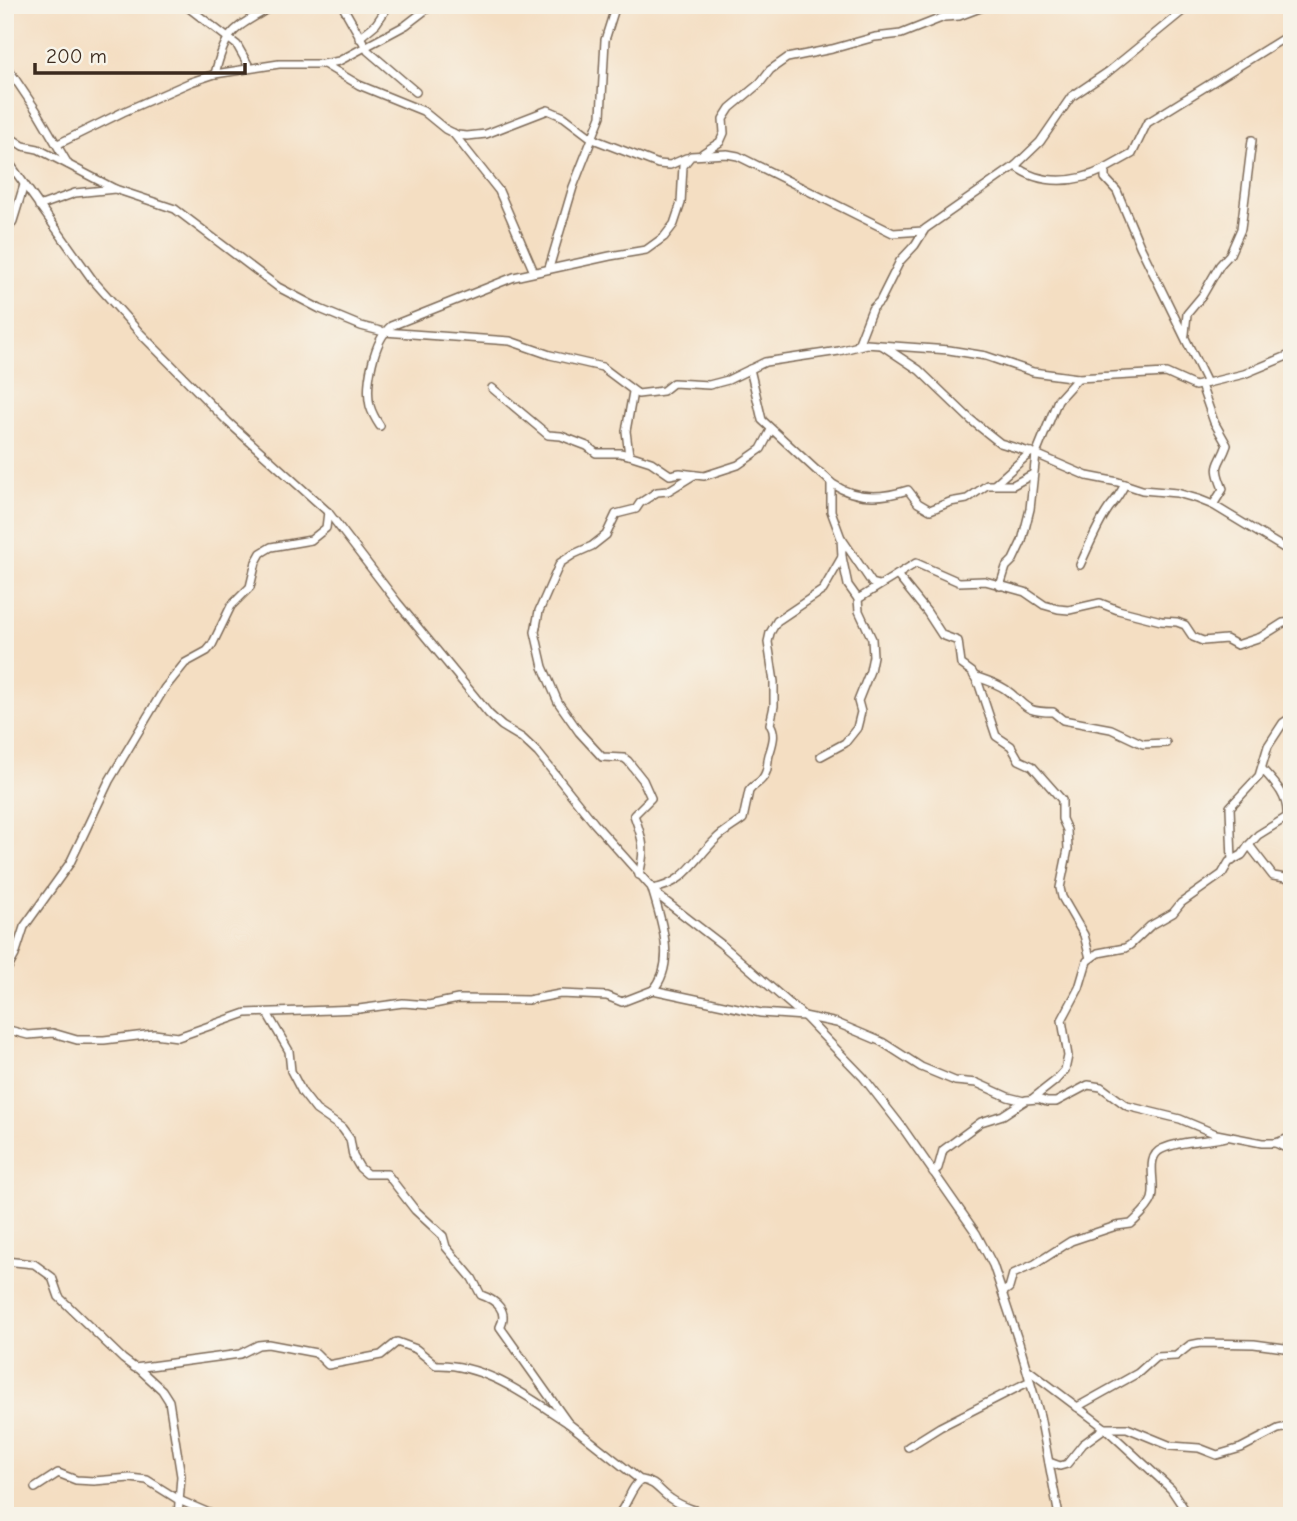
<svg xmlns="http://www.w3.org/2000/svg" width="1297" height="1521" viewBox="0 0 1297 1521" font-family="'Comic Neue',sans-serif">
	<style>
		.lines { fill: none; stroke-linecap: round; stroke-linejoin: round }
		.minor-casing { stroke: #7c6957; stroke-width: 10 }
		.minor { stroke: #fff; stroke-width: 7 }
	</style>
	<rect width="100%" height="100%" fill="#f7f3e8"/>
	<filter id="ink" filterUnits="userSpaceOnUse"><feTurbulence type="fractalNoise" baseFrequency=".0143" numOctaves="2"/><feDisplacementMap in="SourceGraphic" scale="14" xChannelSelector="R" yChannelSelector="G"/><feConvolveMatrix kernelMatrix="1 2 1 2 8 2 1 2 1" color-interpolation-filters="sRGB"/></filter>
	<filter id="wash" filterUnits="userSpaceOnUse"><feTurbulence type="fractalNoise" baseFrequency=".00686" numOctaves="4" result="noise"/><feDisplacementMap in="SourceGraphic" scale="28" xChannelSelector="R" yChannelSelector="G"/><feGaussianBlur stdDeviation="1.57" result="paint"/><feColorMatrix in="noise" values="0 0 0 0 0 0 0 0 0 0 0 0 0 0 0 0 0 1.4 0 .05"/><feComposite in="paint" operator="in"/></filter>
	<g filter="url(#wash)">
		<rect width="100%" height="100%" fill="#f4dec2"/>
	</g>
	<g filter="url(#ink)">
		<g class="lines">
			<defs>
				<g id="minor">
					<polyline points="185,5 237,45 250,68"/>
					<polyline points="342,5 368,51 416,92"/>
					<polyline points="359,38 376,24 389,5"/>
					<polyline points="5,64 38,113 68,164"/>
					<polyline points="324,64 359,85 423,111 445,129 457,135 467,136 486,134 548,110 564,117 593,139 658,164 670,165 686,158"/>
					<path d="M215,74C227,25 236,30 273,5"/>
					<polyline points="453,133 499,191 534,272"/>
					<polyline points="5,134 23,146 38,149 115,189 175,209 278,287 320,309 361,326 384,332 510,341 550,355 602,367 638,394 663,391 673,383 709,385 728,380 765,362 839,351 866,344 949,350 986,356 1033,372 1078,378 1166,373 1195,386 1244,374 1292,354"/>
					<polyline points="58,144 123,112 191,82 215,74 279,64 324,64 339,61 406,25 432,5"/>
					<polyline points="703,153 720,142 724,133 723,119 730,108 760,83 770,70 787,58 832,49 875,37 901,34 944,17 959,16 988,5"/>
					<polyline points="5,157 92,279 140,333 228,422 328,512 397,602 489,714 502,726 522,738 538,753 594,823 660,897 721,944 804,1016 863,1077 902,1127 976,1233 993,1265 1019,1343 1040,1416 1059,1516"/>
					<path d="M1015,166C1041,186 1077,183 1105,169"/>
					<polyline points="39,206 75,193 115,189"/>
					<polyline points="5,235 13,221 24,185"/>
					<polyline points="549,268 573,187 601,116 605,40 616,5"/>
					<polyline points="1185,334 1187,314 1202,296 1220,265 1230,254 1241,229 1252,140"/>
					<polyline points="858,345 872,309 880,301 900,261 915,245 925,229 1015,166 1040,142 1071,97 1108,72 1190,5"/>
					<polyline points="883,346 919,370 971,420 1000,443 1036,454 1087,476 1118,482 1142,490 1177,493 1198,499 1213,505 1292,553"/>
					<path d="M750,369L762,420L816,470C824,474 826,479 833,484C856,500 883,498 908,490L918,503L930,510L950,502L967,499L987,485H1013L1033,474"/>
					<polyline points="1207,383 1140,246 1117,191 1105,178 1105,169 1132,154 1147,123 1292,33"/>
					<path d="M1201,385L1214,422L1227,445C1219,468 1212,462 1223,489L1213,505"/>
					<polyline points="492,388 548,435 561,436 587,446 596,453 620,453 629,455"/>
					<polyline points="633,392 626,431 629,455 651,462 670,475 680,473 704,476 738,465 761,449 771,430"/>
					<path d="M380,426C376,420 372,413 370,406C365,384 374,340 391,326L514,277L610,256L646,250L664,237L674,224L681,203L683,166L691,156L727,154L738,156L893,233L923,231"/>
					<polyline points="995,484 1031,452"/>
					<polyline points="842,539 872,583 879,585"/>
					<path d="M1080,565C1089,546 1097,525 1109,508C1116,500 1120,494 1125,484"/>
					<polyline points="897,575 927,612 942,635 958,641 961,664 972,672 979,685 996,736 1011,746 1019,760 1032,766 1062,800 1062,819 1067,830 1068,849 1060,888 1062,897 1084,935 1090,958"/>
					<polyline points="1000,586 1006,567 1013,560 1022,541 1030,509 1036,454 1058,400 1078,378"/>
					<polyline points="858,599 916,563 959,582 985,581 1025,592 1044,605 1058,609 1069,610 1100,603 1118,610 1161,621 1177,622 1185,625 1193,637 1203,641 1226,639 1237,645 1261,637 1283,623 1292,622"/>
					<path d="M974,676C985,680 994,682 1005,689C1027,704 1021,712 1053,712L1063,720L1111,729L1143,744L1166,743"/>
					<polyline points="821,756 845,743 857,728 861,712 858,701 870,671 873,656 872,639 859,611 858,599 848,585 842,557"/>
					<path d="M1249,845L1258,835L1287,817C1289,797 1275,783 1262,769"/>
					<polyline points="1232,861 1230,807 1259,776 1268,746 1283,723 1292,717"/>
					<path d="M639,875C646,848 643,840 634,815L651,798L643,780L628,761L624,758L602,757L579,732L558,702L543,667L535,632L539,611L560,563L574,554L592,546L606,535L616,514L636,509L640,503L657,492L668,491L694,475"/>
					<polyline points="5,973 15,955 24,927 70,863 109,781 164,689 185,663 207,651 212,645 231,606 250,587 256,562 261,553 271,547 311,540 326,528 328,512"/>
					<path d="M653,990C677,963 661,920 652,889C685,884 694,860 716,839C724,831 734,826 743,819L749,791C753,785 758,784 762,779C770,770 766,761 770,752C773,742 776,733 770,724L774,706V682L768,642L770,633L777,621L823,590L842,557L841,538L831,511V483"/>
					<path d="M267,1013L289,1051L291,1071L302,1092L316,1110L342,1128L350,1139L353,1156L360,1168L367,1174H387L415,1210L443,1236L446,1247L472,1278L481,1295C496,1300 509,1311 500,1327L568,1423L640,1480"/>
					<polyline points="5,1029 28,1035 53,1033 77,1040 104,1040 154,1034 178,1037 246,1013 359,1009 403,1003 429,1005 458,999 528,1000 560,994 607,996 622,1002 653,990 761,1013 804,1016 837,1023 882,1042 921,1067 955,1081 977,1083 1008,1097 1024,1101"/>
					<polyline points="1032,1099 1055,1081 1065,1070 1068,1056 1062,1020 1079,988 1087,961 1098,953 1125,948 1130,945 1150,926 1173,913 1181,903 1222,874 1229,862 1242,855 1249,845 1273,876 1292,879"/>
					<polyline points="1276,1143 1292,1151"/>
					<polyline points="933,1172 938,1168 943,1150 981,1122 1003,1115 1026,1100 1038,1099 1047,1102 1056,1102 1088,1085 1101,1087 1127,1106 1180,1119 1216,1134 1262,1143 1276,1143 1292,1137"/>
					<path d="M5,1261L34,1264L52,1277L59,1297L123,1359L135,1368L240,1354L258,1345L268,1344L316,1353L328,1365L381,1355L397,1342L416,1349L436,1365C485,1363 529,1398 568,1423"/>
					<path d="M1003,1292L1009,1288L1013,1274L1035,1264L1071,1241L1116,1226L1131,1224C1138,1217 1149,1208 1152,1199C1157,1183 1144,1157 1162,1149C1181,1140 1206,1142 1226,1137"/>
					<polyline points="138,1368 162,1390 169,1401 181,1476 178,1516"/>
					<polyline points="1027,1369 1105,1428 1171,1489 1189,1516"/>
					<polyline points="1077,1407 1138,1373 1156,1357 1176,1356 1190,1345 1200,1343 1254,1344 1292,1349"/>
					<polyline points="908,1447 940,1427 1030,1381"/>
					<polyline points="1049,1462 1060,1466 1067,1464 1083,1444 1105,1428 1127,1428 1171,1446 1199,1448 1217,1455 1241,1448 1278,1429 1292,1426"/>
					<polyline points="35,1488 58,1473 76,1480 94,1481 130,1478 147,1480 179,1500 216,1516"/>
					<path d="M617,1516C628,1505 631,1485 642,1480C656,1482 660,1492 671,1499C684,1508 700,1512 715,1516"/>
				</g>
			</defs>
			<use href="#minor" class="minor-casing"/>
			<use href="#minor" class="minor"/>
		</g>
	</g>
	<rect width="1297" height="1521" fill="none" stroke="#f7f3e8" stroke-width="28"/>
	<path d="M35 63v10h210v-10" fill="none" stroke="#3b2a1e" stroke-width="3.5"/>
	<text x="46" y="63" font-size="21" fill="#3b2a1e" stroke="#f7f3e8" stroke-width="5" paint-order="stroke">200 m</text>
</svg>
